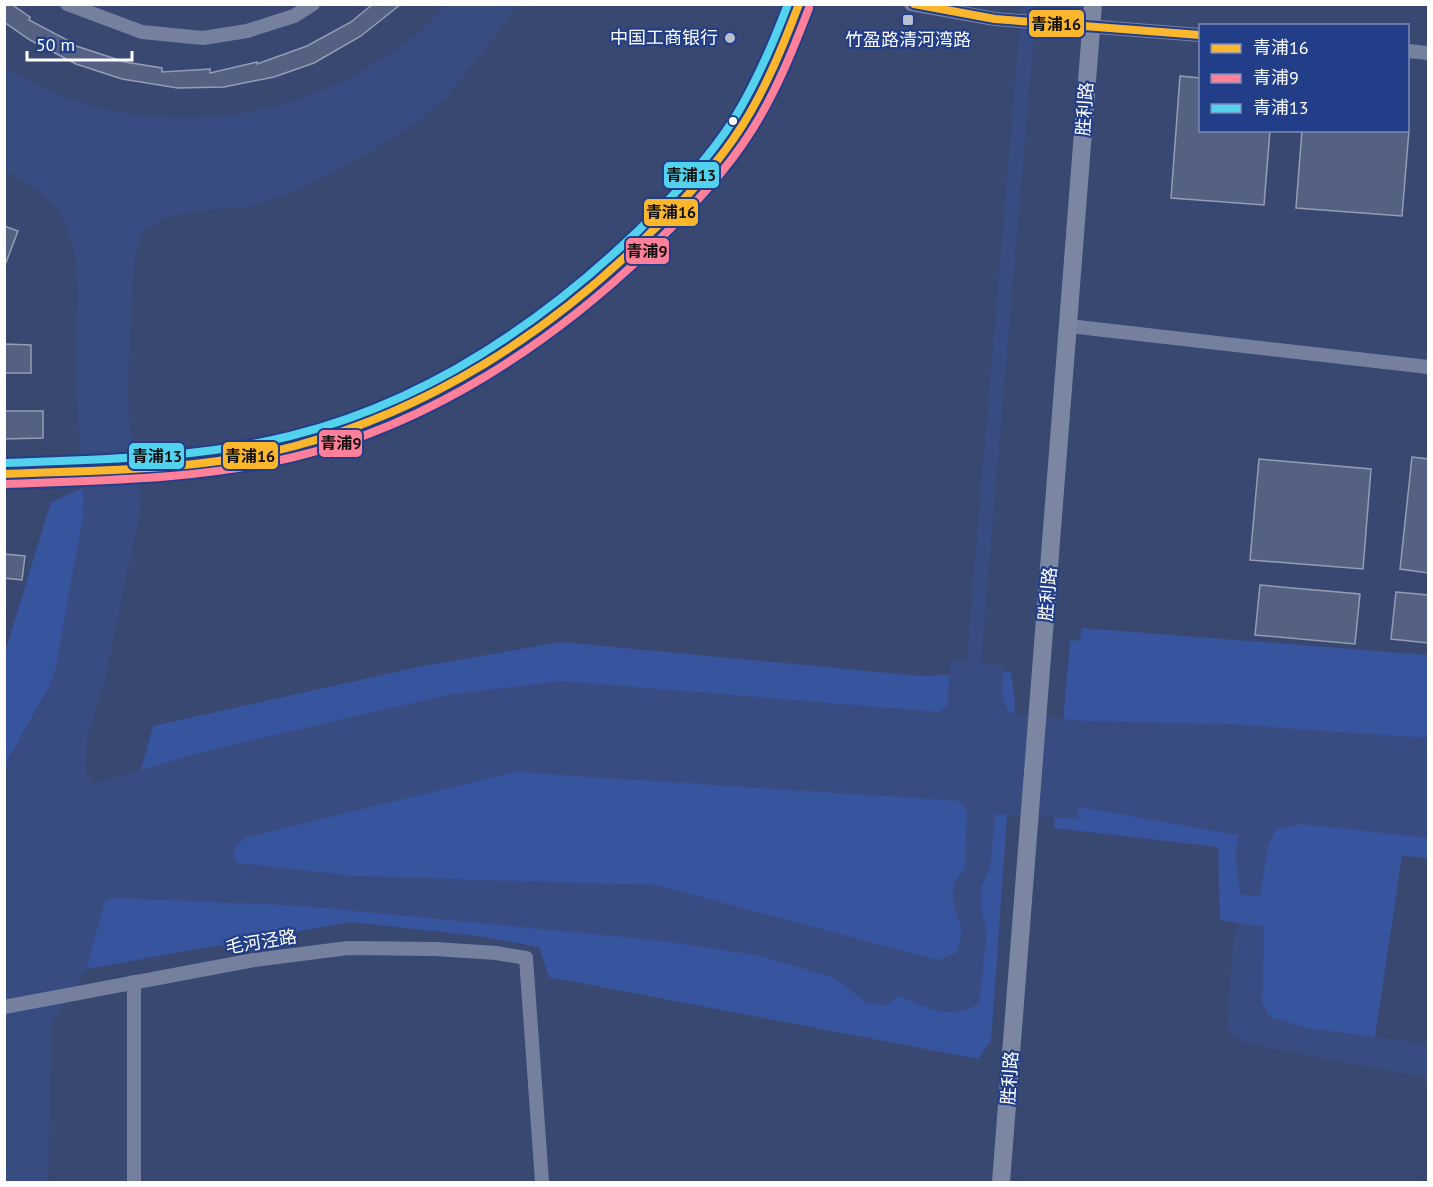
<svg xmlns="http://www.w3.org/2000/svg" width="1433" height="1187" viewBox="0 0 1433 1187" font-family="'PT Sans','Noto Sans SC',sans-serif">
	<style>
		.green { fill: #37549e }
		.water { fill: #384c81; fill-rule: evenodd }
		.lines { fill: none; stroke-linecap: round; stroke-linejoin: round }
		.canal { stroke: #384c81; stroke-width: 15 }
		.building { fill: #556182; stroke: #949db4; stroke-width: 1.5 }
		.minor { stroke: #75809f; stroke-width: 14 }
		.secondary { stroke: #7b86a2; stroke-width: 18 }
		.bus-1-casing { stroke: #223e88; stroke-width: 12 }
		.bus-2-casing { stroke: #223e88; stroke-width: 12 }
		.bus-3-casing { stroke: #223e88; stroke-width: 12 }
		.bus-1 { stroke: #fab62d; stroke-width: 8 }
		.bus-2 { stroke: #ff8098; stroke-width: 8 }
		.bus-3 { stroke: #53d2ee; stroke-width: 8 }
		.poi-dot { fill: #babfcd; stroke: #223e88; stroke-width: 2 }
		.bus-dot { fill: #fff; stroke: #223e88; stroke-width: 2 }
		.labels { text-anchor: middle; stroke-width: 4.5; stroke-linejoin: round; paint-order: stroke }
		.poi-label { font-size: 18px; fill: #fff; stroke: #223e88; text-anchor: end }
		.street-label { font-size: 18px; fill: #fff; stroke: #223e88 }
		.line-badge { stroke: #223e88; stroke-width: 2 }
		.pale-badge-label { font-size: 16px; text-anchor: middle; font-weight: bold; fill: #111 }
	</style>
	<rect width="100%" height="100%" fill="#394871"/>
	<g class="green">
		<polygon points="83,488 83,516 56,668 49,687 5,765 5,652 51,502"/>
		<polygon points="1082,628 1428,655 1428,858 1402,856 1375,1037 1311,1029 1269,1017 1262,1002 1264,928 1220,920 1218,847 1054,828 1070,641 1080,640"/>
		<polygon points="562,642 921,676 1011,672 1015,704 991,1041 978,1059 549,977 539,947 478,936 351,922 86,969 153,726 422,666"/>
	</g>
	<g class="water">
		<path d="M445,5H517L497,33L449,94L416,123L359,159L299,190L250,207L204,210L163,218L142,233L135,254L128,383L129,417L141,508L105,680L87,739L86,772L92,784L202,752L447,695L562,681L939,712L948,704L950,660L1003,666L1002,696L1009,713L1084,721L1229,724L1428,738V838L1300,824L1276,829L1268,846L1260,897L1240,894L1236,858L1238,835L1079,807L1078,819L995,814L990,870L981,886V911L987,930L979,1004C946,1022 930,1007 898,996L885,1006L867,1003L835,978L757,955L654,940L304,906L116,898L104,902L86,969L52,1023L48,1182H5V765L49,687L56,668L83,516V500C81,455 76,409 76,364C75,321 83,273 69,232C58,201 32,185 5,171L4,67C116,138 260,133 372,65C399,49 426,30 445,5ZM514,772L960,801L967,811L965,869C943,891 956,905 961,930C962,937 958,946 956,953L938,960L656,885L355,876L238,863L233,854L236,846L245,838Z"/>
		<polygon points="1240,923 1264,927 1262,1002 1269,1017 1311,1029 1428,1044 1428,1078 1244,1043 1231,1033 1227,1022 1234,932"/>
	</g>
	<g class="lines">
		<polyline class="canal" points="972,682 1029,4"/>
	</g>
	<g class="building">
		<polygon points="4,4 11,4 30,17 29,20 71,42 70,44 125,62 162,68 162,72 210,69 210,73 257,62 257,64 307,46 351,22 373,4 401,4 361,36 314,63 274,77 224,87 178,88 122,79 76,64 30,40 4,22"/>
		<polygon points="1180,76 1200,78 1200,130 1270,130 1264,205 1171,198"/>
		<polygon points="1302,130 1409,130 1402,216 1296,208"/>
		<polygon points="4,226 18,231 5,265 4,265"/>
		<polygon points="4,344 31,345 31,373 4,373"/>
		<polygon points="4,411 43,411 43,438 4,439"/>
		<polygon points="1412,457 1428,459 1428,573 1400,569"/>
		<polygon points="1259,459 1371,469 1363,569 1250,560"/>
		<polygon points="4,554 25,556 22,580 4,578"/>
		<polygon points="1260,585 1360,594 1355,644 1255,635"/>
		<polygon points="1396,592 1428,595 1428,643 1391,639"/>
	</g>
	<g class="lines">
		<g class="minor">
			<polyline points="67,4 142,32 203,38 247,31 294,16 313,4"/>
			<polyline points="911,4 995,19 1200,35"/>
			<polyline points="1408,51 1428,53"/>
			<polyline points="1069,326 1428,367"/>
			<path d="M4,474C99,469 204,470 295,446C437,410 562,324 663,221C691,191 720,160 742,126C766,88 784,46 799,4"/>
			<polyline points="134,982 134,1182"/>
			<polyline points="4,1007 254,960 348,948 435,949 496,953 526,958 542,1182"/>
		</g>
		<polyline class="secondary" points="1001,1182 1093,4"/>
		<defs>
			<g id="bus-1">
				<polyline points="914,4 995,19 1200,35"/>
				<path d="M4,474C101,470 201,471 295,446C429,410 547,334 645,238C681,204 716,167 742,126C766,88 783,46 799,4"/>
			</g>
			<path id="bus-2" d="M4,484C102,480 199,480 294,457C431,424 554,342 654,245C689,210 725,173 752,130C776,92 793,50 809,8"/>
			<path id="bus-3" d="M4,463C100,459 197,459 290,436C424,403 541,324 639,230C673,196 708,160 734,119C756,83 773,44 788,4"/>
		</defs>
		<use href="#bus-1" class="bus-1-casing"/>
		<use href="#bus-2" class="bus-2-casing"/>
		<use href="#bus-3" class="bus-3-casing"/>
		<use href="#bus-1" class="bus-1"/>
		<use href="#bus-2" class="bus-2"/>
		<use href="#bus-3" class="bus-3"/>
	</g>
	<g class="poi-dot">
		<rect x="902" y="14" width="12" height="12" rx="3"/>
		<circle cx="730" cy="38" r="6"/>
	</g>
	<circle class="bus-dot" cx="733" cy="121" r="5"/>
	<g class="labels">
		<g class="poi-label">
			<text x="718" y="44">中国工商银行</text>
			<text x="908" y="46" text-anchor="middle">竹盈路清河湾路</text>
		</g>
		<g class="street-label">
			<text transform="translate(1085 109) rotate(-86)" y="6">胜利路</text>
			<text transform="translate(1048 594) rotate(-85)" y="6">胜利路</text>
			<text transform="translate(261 942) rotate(-9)" y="6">毛河泾路</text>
			<text transform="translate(1010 1078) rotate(-86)" y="6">胜利路</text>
		</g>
	</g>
	<g class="line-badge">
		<rect x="1028" y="9" width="57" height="29" rx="6" fill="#fab62d"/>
		<rect x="663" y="161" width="57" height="28" rx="6" fill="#53d2ee"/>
		<rect x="643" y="198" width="56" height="29" rx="6" fill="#fab62d"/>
		<rect x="625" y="237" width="45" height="28" rx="6" fill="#ff8098"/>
		<rect x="318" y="429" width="45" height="29" rx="6" fill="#ff8098"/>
		<rect x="222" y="441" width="57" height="29" rx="6" fill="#fab62d"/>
		<rect x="128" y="442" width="57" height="28" rx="6" fill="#53d2ee"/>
	</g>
	<g class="pale-badge-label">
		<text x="1056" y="30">青浦16</text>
		<text x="691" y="181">青浦13</text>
		<text x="671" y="218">青浦16</text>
		<text x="647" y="257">青浦9</text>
		<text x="341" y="449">青浦9</text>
		<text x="250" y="462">青浦16</text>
		<text x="157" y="462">青浦13</text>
	</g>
	<rect width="1433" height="1187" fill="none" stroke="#ffffff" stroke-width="12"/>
	<rect x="1199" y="24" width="210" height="108" fill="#223e88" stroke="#7a8bb8" stroke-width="1.5"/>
	<rect x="1211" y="44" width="30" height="9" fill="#fab62d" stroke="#7a8bb8" stroke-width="1.5"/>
	<text x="1253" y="54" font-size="18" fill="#ffffff">青浦16</text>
	<rect x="1211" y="74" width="30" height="9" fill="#ff8098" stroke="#7a8bb8" stroke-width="1.5"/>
	<text x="1253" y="84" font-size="18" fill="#ffffff">青浦9</text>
	<rect x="1211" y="104" width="30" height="9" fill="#53d2ee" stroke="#7a8bb8" stroke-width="1.5"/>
	<text x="1253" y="114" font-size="18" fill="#ffffff">青浦13</text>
	<path d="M27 51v9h105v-9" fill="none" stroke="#ffffff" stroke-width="3"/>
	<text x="36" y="51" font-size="18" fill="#ffffff" stroke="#223e88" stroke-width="4.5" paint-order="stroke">50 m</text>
</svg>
